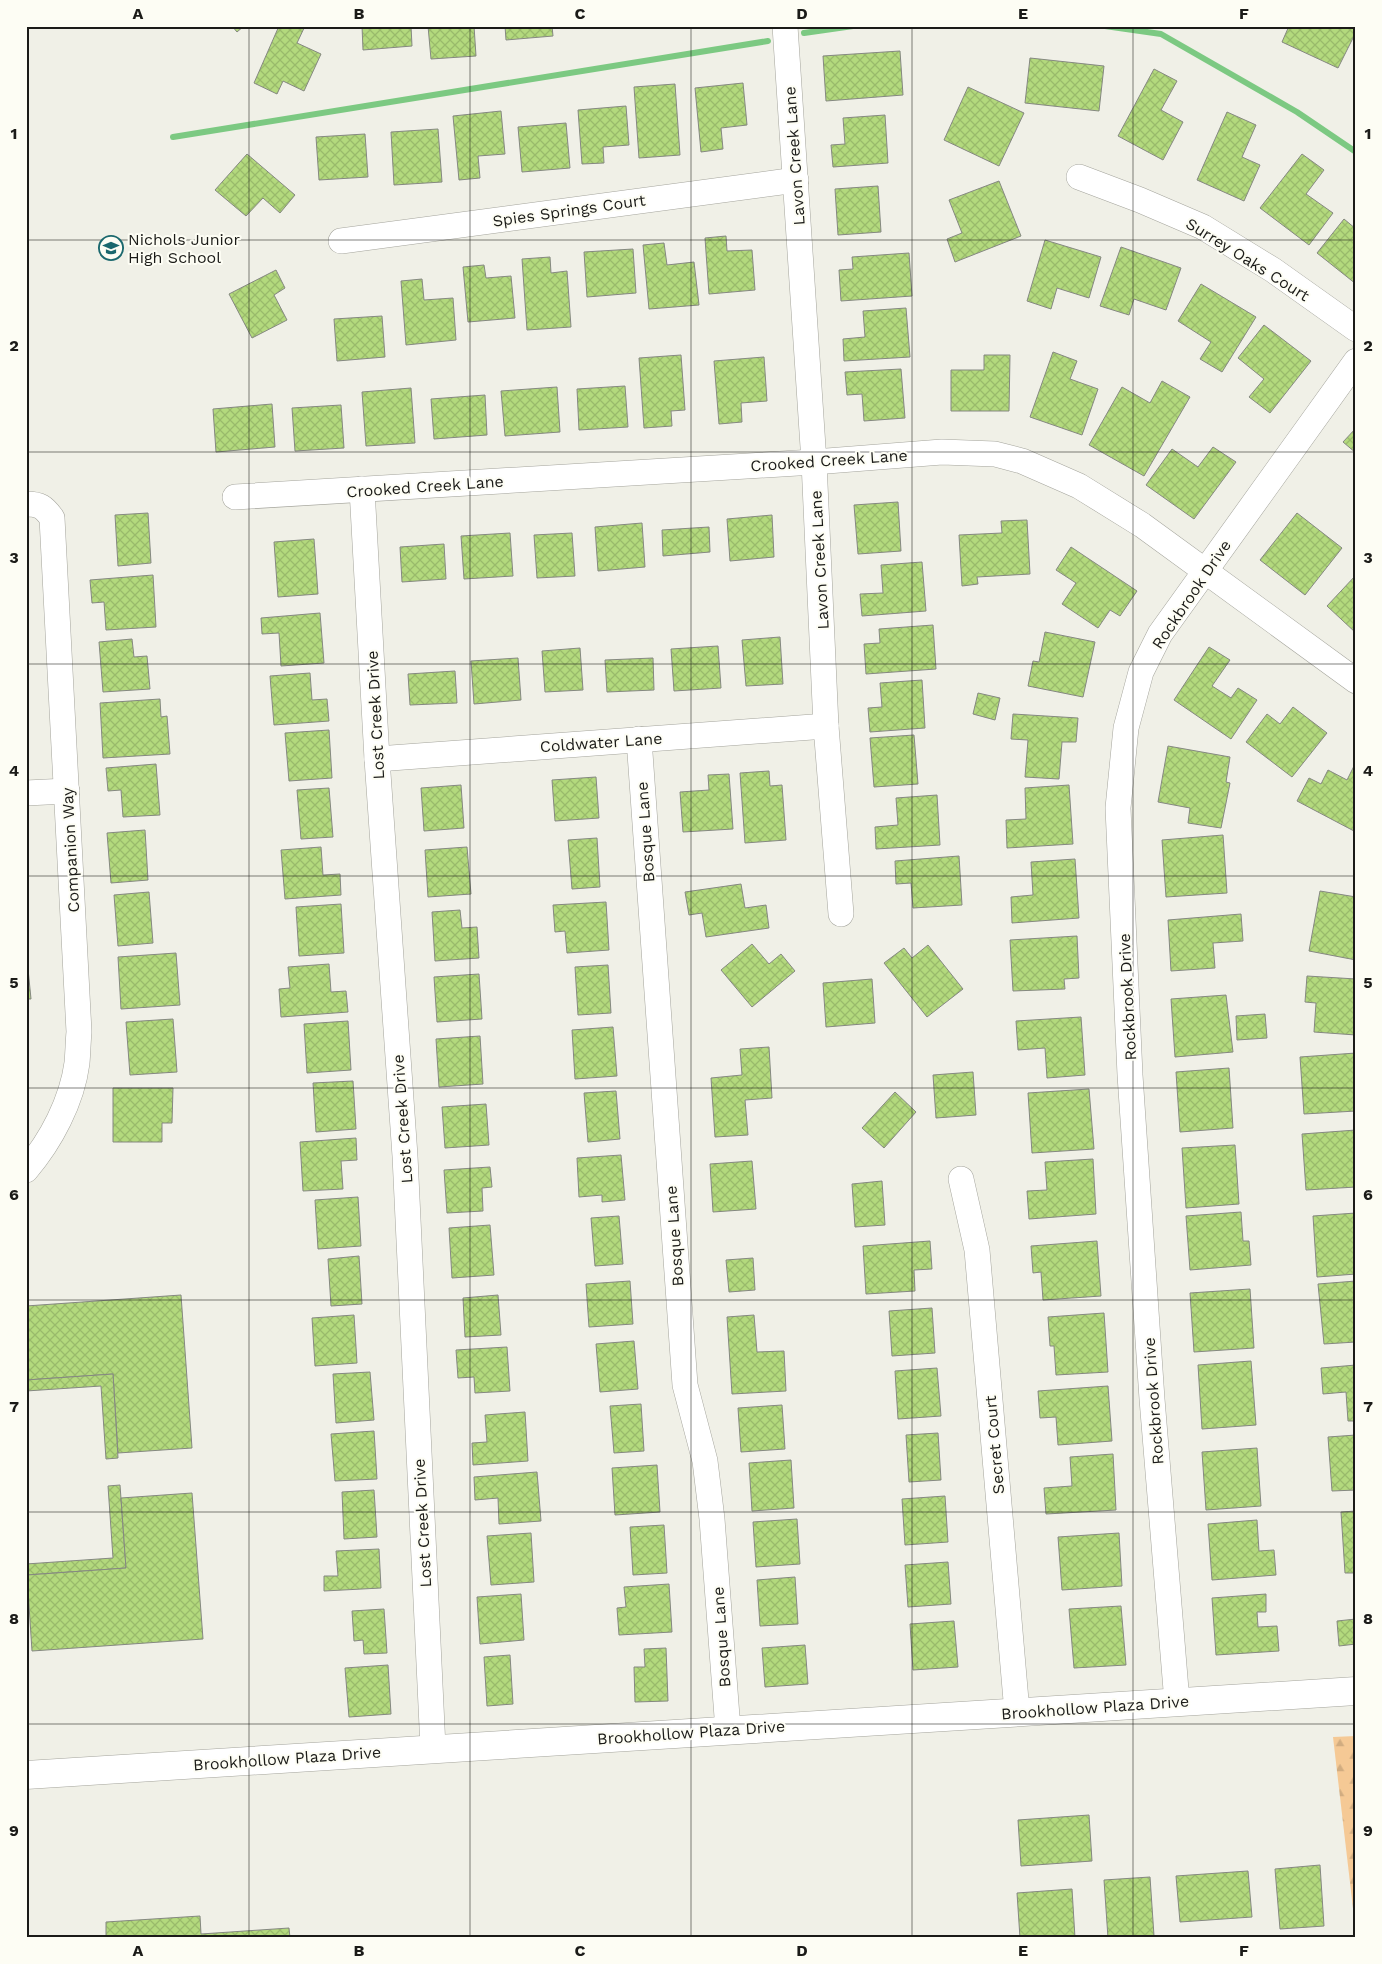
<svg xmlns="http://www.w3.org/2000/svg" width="1382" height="1964" viewBox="0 0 1382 1964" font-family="'Work Sans',sans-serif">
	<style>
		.forest { fill: url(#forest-firs) }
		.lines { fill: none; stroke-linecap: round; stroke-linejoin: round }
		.stream { stroke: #7cc982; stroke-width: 6 }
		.building { fill: url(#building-cross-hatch); stroke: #858881 }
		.street-casing { stroke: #a4a49c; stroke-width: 26 }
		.secondary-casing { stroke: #a4a49c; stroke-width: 29 }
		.street { stroke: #fff; stroke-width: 25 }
		.secondary { stroke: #fff; stroke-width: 28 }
		.grid { fill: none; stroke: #1b1b18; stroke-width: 1; stroke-opacity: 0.55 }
		.labels { text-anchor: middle; stroke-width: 4; stroke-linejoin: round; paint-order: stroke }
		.street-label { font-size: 16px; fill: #1b1b18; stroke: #fdfdf4 }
		.poi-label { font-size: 16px; fill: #1b1b18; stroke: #fdfdf4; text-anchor: start }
		.neatline { fill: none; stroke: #1b1b18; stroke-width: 2 }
		.grid-label { font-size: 16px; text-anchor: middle; font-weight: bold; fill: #1b1b18 }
	</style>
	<defs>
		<pattern id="forest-firs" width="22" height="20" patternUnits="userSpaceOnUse" patternTransform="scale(1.25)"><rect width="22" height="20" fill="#f5c995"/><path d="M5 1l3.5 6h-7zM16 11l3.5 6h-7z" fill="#d1ac80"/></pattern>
		<pattern id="building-cross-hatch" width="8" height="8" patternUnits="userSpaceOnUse" patternTransform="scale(1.25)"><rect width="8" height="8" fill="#b3d97d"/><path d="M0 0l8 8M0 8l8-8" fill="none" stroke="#99ba6b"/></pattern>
	</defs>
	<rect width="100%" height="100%" fill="#f0f0e7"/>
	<polygon class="forest" points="1356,1736 1356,1934 1333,1737"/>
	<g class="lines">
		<g class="stream">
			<polyline points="1105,26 1161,34 1297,112 1356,152"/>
			<polyline points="804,33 853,26"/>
			<polyline points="173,137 768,41"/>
		</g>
	</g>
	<g class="building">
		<polygon points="232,26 244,26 237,32"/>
		<polygon points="279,26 305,26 297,43 321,54 304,91 283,81 277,94 254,83"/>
		<polygon points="362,26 411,26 412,46 363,50"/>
		<polygon points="428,26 474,26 476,56 431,59"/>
		<polygon points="505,26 552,26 553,36 506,40"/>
		<polygon points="1289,26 1356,26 1356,32 1338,68 1282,42"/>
		<polygon points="900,51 903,95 826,101 823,56"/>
		<polygon points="1030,58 1104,66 1099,111 1025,103"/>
		<polygon points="1154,69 1177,81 1161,110 1183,122 1163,160 1118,136"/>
		<polygon points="743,83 747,125 721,128 723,149 701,152 695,88"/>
		<polygon points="675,84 680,155 639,158 634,87"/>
		<polygon points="968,87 1024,113 999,166 944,140"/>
		<polygon points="626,106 629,145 603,147 604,163 582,164 578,110"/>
		<polygon points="501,111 505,154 478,156 480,178 459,180 453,116"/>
		<polygon points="1227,112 1256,125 1242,157 1260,165 1244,201 1197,180"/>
		<polygon points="885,115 888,163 833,167 831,145 845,144 843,118"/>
		<polygon points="566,123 570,168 522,172 518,127"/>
		<polygon points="438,129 442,182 394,185 391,132"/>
		<polygon points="365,134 368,177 319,180 316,137"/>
		<polygon points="247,154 295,195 280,213 263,198 246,216 215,190"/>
		<polygon points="1302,154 1324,170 1306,194 1333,213 1309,245 1260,208"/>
		<polygon points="999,181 1021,236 955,262 947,239 962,233 949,200"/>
		<polygon points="878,186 881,232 838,235 835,189"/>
		<polygon points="1344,219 1356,229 1356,284 1317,253"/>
		<polygon points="726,236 727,251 752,250 755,290 709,294 705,238"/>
		<polygon points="1045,240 1101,257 1089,298 1057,288 1051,309 1027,301"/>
		<polygon points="664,243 667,265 694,262 699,305 649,309 643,245"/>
		<polygon points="1121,247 1181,268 1166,310 1134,299 1129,315 1100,306"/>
		<polygon points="633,249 636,293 587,297 584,252"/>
		<polygon points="909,253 912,296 841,301 839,270 853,269 852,257"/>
		<polygon points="550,257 551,273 567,271 571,327 527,330 522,259"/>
		<polygon points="484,265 486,278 511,276 515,318 468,322 463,267"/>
		<polygon points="276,270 285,288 274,295 287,320 252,338 229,294"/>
		<polygon points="422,279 424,300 453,298 456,340 406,345 401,281"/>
		<polygon points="1201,284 1256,317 1222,372 1200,359 1211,342 1178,321"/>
		<polygon points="906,308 910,357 844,361 843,339 865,337 863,311"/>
		<polygon points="382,316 385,357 337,361 334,319"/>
		<polygon points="1264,325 1311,361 1270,413 1249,397 1264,379 1238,358"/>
		<polygon points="1053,352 1077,361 1070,379 1098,389 1082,435 1030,417"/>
		<polygon points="681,355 685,410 671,411 672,426 644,428 639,358"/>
		<polygon points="984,355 1010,355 1009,411 951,411 951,370 984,370"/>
		<polygon points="764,357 767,401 741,403 742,422 719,424 714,361"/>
		<polygon points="901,369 905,418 864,421 862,394 847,395 845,372"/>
		<polygon points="1162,381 1190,397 1144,476 1089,445 1122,387 1150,403"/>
		<polygon points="625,386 628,427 579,430 577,389"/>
		<polygon points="557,387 560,432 505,436 501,391"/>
		<polygon points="411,388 415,443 366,446 362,392"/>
		<polygon points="485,395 487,435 434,439 431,399"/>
		<polygon points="272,404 275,447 216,452 213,409"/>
		<polygon points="341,405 344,448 295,451 292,408"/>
		<polygon points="1356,428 1356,453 1343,442"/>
		<polygon points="1213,447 1236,462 1194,519 1146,485 1172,449 1198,467"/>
		<polygon points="898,502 901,551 858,554 854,505"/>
		<polygon points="148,513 151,563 118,566 115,515"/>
		<polygon points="1297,513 1342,548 1305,595 1260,560"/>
		<polygon points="772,515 774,557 730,561 727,519"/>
		<polygon points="1027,520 1030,574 977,577 978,584 962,586 959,535 1002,533 1001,521"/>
		<polygon points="642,523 645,567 598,571 595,527"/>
		<polygon points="709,527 710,552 663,556 662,530"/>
		<polygon points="510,533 513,576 464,579 461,536"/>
		<polygon points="572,533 575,576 537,578 534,535"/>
		<polygon points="314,539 318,594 278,597 274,542"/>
		<polygon points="444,544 446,579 402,582 400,547"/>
		<polygon points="1071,547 1137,591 1120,616 1110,610 1098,628 1062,604 1076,583 1056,570"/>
		<polygon points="922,562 926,611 862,616 860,594 883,593 881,565"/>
		<polygon points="153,575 156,627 106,630 104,602 92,603 90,580"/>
		<polygon points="1356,575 1356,633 1327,606"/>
		<polygon points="320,613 324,663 281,666 279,633 262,634 261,618"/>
		<polygon points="933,625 936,669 866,674 864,644 880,643 879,629"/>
		<polygon points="1045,632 1095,642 1083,697 1028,686 1033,661 1039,662"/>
		<polygon points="780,637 783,684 746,686 742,640"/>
		<polygon points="132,639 134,657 147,656 150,689 103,692 99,642"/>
		<polygon points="718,646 721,688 674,691 671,649"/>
		<polygon points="1209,647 1230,660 1212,686 1231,698 1238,688 1257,700 1231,739 1174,700"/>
		<polygon points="580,648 583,690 545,692 542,651"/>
		<polygon points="518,658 521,700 474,704 471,661"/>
		<polygon points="653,658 654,690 607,692 605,660"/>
		<polygon points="455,671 457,703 410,705 408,674"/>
		<polygon points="310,673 312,700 327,699 329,721 274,725 270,676"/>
		<polygon points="922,680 925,728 870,732 868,708 882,707 880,683"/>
		<polygon points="978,693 1000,698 995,720 973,714"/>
		<polygon points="160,699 161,717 167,716 170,754 103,758 100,703"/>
		<polygon points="1293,707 1327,733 1292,777 1246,742 1267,714 1280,724"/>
		<polygon points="1013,714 1078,718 1076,742 1062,742 1059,779 1025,777 1028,740 1011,739"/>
		<polygon points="329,730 332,778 289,781 285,733"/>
		<polygon points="914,735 918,784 874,787 870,738"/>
		<polygon points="1168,746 1230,757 1226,782 1230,783 1221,828 1188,823 1190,808 1158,802"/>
		<polygon points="1356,762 1354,831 1297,801 1309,778 1321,784 1328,770 1347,780"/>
		<polygon points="156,764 160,815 123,817 121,790 108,791 106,768"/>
		<polygon points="769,771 770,786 782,785 786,840 745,843 740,773"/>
		<polygon points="729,774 733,829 683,832 680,792 709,790 708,775"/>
		<polygon points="596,777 599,818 555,821 552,780"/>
		<polygon points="461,785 464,828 424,831 421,788"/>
		<polygon points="1069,785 1073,844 1007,848 1006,820 1026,819 1025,788"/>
		<polygon points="329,788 333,837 301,839 297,790"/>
		<polygon points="937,795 940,845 876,849 875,827 898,825 896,798"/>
		<polygon points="145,830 148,880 111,883 107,833"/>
		<polygon points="1223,835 1227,893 1166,897 1162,840"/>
		<polygon points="597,838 600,887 572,889 568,840"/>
		<polygon points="321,847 323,875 340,874 341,895 285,899 281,850"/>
		<polygon points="467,847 471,894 428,897 425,850"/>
		<polygon points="959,856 962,905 913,908 911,883 896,884 895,861"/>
		<polygon points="1075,859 1079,918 1012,923 1011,897 1033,895 1031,862"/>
		<polygon points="741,884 745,908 766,905 769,928 706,937 702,913 689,915 685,892"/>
		<polygon points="1320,891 1356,897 1356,960 1309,951"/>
		<polygon points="149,892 153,943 118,946 114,895"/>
		<polygon points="26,895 28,924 26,924"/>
		<polygon points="606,902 609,950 567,953 565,931 555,932 553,905"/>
		<polygon points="341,904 344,953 299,956 296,907"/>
		<polygon points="460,910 462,928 477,927 479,958 435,961 432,912"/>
		<polygon points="1241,914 1243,941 1213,943 1215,968 1171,971 1168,920"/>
		<polygon points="1077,936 1079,978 1064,979 1065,989 1013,991 1010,940"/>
		<polygon points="752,944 769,964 781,954 795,971 752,1007 721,970"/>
		<polygon points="928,945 963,989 927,1017 884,963 904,948 912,958"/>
		<polygon points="26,949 31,999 26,999"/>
		<polygon points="176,953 180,1005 121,1009 118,957"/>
		<polygon points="329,964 331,992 346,991 348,1012 281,1017 279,989 290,988 288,967"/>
		<polygon points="608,965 611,1013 578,1015 575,967"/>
		<polygon points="479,974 482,1019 437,1022 434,977"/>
		<polygon points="1307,976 1356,979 1356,1035 1314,1032 1316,1003 1305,1002"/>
		<polygon points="872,979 875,1023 826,1027 823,983"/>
		<polygon points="1226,995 1233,1052 1175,1057 1171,999"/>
		<polygon points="1265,1014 1267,1038 1237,1040 1236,1016"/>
		<polygon points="1081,1017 1085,1075 1047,1078 1045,1048 1018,1050 1016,1021"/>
		<polygon points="173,1019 177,1072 130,1075 126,1022"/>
		<polygon points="348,1021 351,1070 307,1073 304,1024"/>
		<polygon points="613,1027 617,1076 575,1079 572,1030"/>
		<polygon points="480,1036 483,1084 439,1087 436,1039"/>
		<polygon points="769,1047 772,1098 745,1100 748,1135 715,1137 711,1078 742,1075 740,1049"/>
		<polygon points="1356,1053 1356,1111 1304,1114 1300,1057"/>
		<polygon points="1229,1068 1233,1128 1180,1132 1176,1072"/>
		<polygon points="973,1072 976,1115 936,1118 933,1075"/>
		<polygon points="353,1081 356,1129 316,1132 313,1083"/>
		<polygon points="113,1088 173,1088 172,1123 162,1123 162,1142 113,1142"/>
		<polygon points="1089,1089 1094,1149 1032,1153 1028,1093"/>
		<polygon points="616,1091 620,1139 588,1142 584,1093"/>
		<polygon points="895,1092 916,1112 884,1148 862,1128"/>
		<polygon points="486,1104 489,1145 445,1148 442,1107"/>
		<polygon points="1356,1130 1356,1187 1306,1190 1302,1134"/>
		<polygon points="356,1138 357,1160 341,1161 343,1189 303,1191 300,1142"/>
		<polygon points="1235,1145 1239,1204 1186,1208 1182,1148"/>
		<polygon points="621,1155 625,1200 602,1202 602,1195 579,1197 577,1158"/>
		<polygon points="1093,1159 1096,1214 1029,1219 1027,1191 1047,1190 1045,1162"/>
		<polygon points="752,1161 756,1209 713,1212 710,1164"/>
		<polygon points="490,1167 492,1187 482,1188 483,1211 447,1213 444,1170"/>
		<polygon points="882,1181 885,1225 855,1227 852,1184"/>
		<polygon points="358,1197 361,1246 318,1249 315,1200"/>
		<polygon points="1241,1212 1243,1241 1249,1241 1251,1265 1190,1270 1186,1216"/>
		<polygon points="1356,1213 1356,1274 1317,1277 1313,1216"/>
		<polygon points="619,1216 623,1264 595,1266 591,1218"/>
		<polygon points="490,1225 494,1275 452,1278 449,1228"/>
		<polygon points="930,1241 932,1269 914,1270 915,1291 866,1294 863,1246"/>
		<polygon points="1097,1241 1101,1296 1043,1300 1041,1272 1033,1273 1031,1246"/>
		<polygon points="359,1256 362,1304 331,1306 328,1259"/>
		<polygon points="753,1258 755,1290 729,1292 726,1260"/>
		<polygon points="630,1281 633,1324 589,1327 586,1284"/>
		<polygon points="1356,1281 1356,1342 1324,1344 1318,1284"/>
		<polygon points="1250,1289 1254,1348 1194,1352 1190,1293"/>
		<polygon points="181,1295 192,1448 118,1453 113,1374 26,1380 26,1306"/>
		<polygon points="498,1295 501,1335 465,1337 463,1298"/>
		<polygon points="932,1308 935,1353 892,1356 889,1311"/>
		<polygon points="1104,1313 1108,1372 1056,1375 1054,1346 1050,1346 1048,1317"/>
		<polygon points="354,1315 357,1363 315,1366 312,1318"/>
		<polygon points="754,1315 757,1352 784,1351 786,1391 732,1394 727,1317"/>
		<polygon points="634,1341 638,1389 600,1392 596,1344"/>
		<polygon points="507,1347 510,1391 475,1393 474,1377 458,1378 456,1350"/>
		<polygon points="1251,1361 1256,1425 1202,1429 1198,1365"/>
		<polygon points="1356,1365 1356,1421 1348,1421 1346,1392 1323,1394 1321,1368"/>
		<polygon points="937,1368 941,1416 898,1419 895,1371"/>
		<polygon points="370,1372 374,1420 336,1423 333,1374"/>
		<polygon points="113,1374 118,1458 106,1459 101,1386 26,1391 26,1380"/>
		<polygon points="1108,1386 1112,1441 1058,1445 1056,1417 1040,1418 1038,1391"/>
		<polygon points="641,1404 644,1451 614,1453 610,1406"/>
		<polygon points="782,1405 785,1449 741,1452 738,1408"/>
		<polygon points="525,1412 528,1461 473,1465 472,1443 487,1442 485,1415"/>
		<polygon points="374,1431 377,1479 335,1481 331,1434"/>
		<polygon points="938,1433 941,1480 909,1482 906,1435"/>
		<polygon points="1356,1435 1356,1490 1332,1491 1328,1437"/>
		<polygon points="1257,1448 1261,1506 1206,1510 1202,1452"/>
		<polygon points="1113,1454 1116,1510 1046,1514 1044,1488 1072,1486 1070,1457"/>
		<polygon points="791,1460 794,1508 752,1511 749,1463"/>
		<polygon points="657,1465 660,1512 615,1515 612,1468"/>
		<polygon points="537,1472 541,1521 499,1524 498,1498 475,1500 474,1477"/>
		<polygon points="120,1485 126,1568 26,1575 26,1564 113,1558 108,1486"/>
		<polygon points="374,1490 377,1537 344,1539 342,1492"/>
		<polygon points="192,1493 203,1639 32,1651 27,1575 126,1568 121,1498"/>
		<polygon points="945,1496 948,1542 905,1545 902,1499"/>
		<polygon points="1356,1511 1356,1573 1345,1573 1341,1512"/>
		<polygon points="797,1519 800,1564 756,1567 753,1522"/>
		<polygon points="1257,1520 1259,1551 1274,1550 1276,1575 1212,1580 1208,1524"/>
		<polygon points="664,1525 667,1573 633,1575 630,1527"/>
		<polygon points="531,1533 534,1582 491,1585 487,1536"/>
		<polygon points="1119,1533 1122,1586 1062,1590 1058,1537"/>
		<polygon points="379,1549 381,1588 324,1591 324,1576 338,1576 336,1551"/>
		<polygon points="948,1562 951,1604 908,1607 905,1565"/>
		<polygon points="795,1577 798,1624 760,1626 757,1580"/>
		<polygon points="669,1584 672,1632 619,1635 617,1608 626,1607 624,1587"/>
		<polygon points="521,1594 524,1640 480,1644 477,1597"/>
		<polygon points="1266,1594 1266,1612 1257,1612 1258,1627 1277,1626 1279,1651 1216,1655 1212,1598"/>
		<polygon points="1121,1606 1126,1665 1074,1668 1069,1609"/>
		<polygon points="384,1609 387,1653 364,1654 363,1640 354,1641 352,1611"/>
		<polygon points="1356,1619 1356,1644 1339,1646 1337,1621"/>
		<polygon points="954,1621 958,1667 913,1670 910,1624"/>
		<polygon points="805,1645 808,1684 765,1687 762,1648"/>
		<polygon points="666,1648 668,1701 635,1702 634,1667 645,1667 644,1649"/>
		<polygon points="510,1655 513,1704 487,1706 484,1657"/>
		<polygon points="388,1665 391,1714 349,1717 345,1668"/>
		<polygon points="1089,1815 1092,1861 1021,1866 1018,1820"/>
		<polygon points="1320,1865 1324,1926 1280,1929 1275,1869"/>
		<polygon points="1248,1871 1252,1917 1180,1922 1176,1876"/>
		<polygon points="1150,1877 1154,1936 1108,1938 1104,1880"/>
		<polygon points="1072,1889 1075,1938 1020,1938 1017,1893"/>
		<polygon points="200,1916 201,1934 289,1928 290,1938 106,1938 106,1922"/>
	</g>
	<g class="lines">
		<defs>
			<g id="street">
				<polyline points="785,26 814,462 826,726 841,914"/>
				<polyline points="1079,177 1140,200 1203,227 1273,270 1356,329"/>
				<polyline points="341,241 796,180"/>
				<polyline points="362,489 377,759 405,1156 433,1748"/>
				<polyline points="235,497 814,462 942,452 995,454 1022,461 1079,486 1142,525 1356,681"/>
				<path d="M26,504C40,504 44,507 52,518L79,1032C78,1042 78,1052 77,1063C72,1101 51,1141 26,1170"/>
				<polyline points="639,739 685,1385 705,1461 712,1519 728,1730"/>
				<polyline points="377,759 826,726"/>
				<polyline points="26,793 67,791"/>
				<polyline points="961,1179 977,1250 1017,1712"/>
				<polyline points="1177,1702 1152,1399 1130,1075 1118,808 1126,728 1141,672 1160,634 1356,361"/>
			</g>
			<polyline id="secondary" points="26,1775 1356,1691"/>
		</defs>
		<use href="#street" class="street-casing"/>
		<use href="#secondary" class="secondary-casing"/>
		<use href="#street" class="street"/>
		<use href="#secondary" class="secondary"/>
	</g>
	<path class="grid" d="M249,26V1938M470,26V1938M691,26V1938M912,26V1938M1133,26V1938M26,240H1356M26,452H1356M26,664H1356M26,876H1356M26,1088H1356M26,1300H1356M26,1512H1356M26,1724H1356"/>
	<defs>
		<symbol id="school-ring" viewBox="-11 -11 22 22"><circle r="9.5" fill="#fdfdf4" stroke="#1b686e" stroke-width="1.5"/><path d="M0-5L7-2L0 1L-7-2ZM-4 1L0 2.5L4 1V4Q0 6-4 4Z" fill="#1b686e"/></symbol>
	</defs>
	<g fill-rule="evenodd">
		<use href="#school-ring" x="97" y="234" width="28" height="28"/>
	</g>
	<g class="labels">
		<g class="street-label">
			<text transform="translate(794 156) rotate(-94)" y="6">Lavon Creek Lane</text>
			<text transform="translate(569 210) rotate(-8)" y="6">Spies Springs Court</text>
			<text transform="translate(1248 259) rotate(32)" y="6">Surrey Oaks Court</text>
			<text transform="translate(829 460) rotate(-4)" y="6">Crooked Creek Lane</text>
			<text transform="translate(425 486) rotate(-4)" y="6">Crooked Creek Lane</text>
			<text transform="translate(819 560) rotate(-93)" y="6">Lavon Creek Lane</text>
			<text transform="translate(1191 594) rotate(-56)" y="6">Rockbrook Drive</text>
			<text transform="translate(375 715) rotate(-93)" y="6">Lost Creek Drive</text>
			<text transform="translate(601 742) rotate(-4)" y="6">Coldwater Lane</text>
			<text transform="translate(645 832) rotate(-94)" y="6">Bosque Lane</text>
			<text transform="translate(70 850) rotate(-93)" y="6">Companion Way</text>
			<text transform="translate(1127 997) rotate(-93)" y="6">Rockbrook Drive</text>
			<text transform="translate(402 1119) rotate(-94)" y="6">Lost Creek Drive</text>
			<text transform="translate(674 1236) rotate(-94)" y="6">Bosque Lane</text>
			<text transform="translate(1153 1401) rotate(-94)" y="6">Rockbrook Drive</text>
			<text transform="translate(994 1445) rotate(-95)" y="6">Secret Court</text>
			<text transform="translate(422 1523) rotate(-93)" y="6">Lost Creek Drive</text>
			<text transform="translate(721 1637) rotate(-94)" y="6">Bosque Lane</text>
			<text transform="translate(1095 1707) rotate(-4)" y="6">Brookhollow Plaza Drive</text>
			<text transform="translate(691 1732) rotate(-4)" y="6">Brookhollow Plaza Drive</text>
			<text transform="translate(287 1758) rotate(-4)" y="6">Brookhollow Plaza Drive</text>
		</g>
		<g class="poi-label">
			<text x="128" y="245">Nichols Junior<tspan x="128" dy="18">High School</tspan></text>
		</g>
	</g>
	<rect width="1382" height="1964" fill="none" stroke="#fdfdf4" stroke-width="55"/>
	<rect x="28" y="28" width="1326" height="1908" class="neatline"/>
	<g class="grid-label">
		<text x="138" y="19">A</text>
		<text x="359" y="19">B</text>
		<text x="580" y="19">C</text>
		<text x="802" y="19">D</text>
		<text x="1023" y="19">E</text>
		<text x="1244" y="19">F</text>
		<text x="14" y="139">1</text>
		<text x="1368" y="139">1</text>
		<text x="14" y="351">2</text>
		<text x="1368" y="351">2</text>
		<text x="14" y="563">3</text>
		<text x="1368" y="563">3</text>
		<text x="14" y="776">4</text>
		<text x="1368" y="776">4</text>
		<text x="14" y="988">5</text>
		<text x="1368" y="988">5</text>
		<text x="14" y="1200">6</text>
		<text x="1368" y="1200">6</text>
		<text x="14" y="1412">7</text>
		<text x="1368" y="1412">7</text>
		<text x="14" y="1624">8</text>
		<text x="1368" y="1624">8</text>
		<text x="14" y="1836">9</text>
		<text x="1368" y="1836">9</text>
		<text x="138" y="1956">A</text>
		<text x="359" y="1956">B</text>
		<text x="580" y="1956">C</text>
		<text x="802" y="1956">D</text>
		<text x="1023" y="1956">E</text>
		<text x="1244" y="1956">F</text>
	</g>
</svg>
